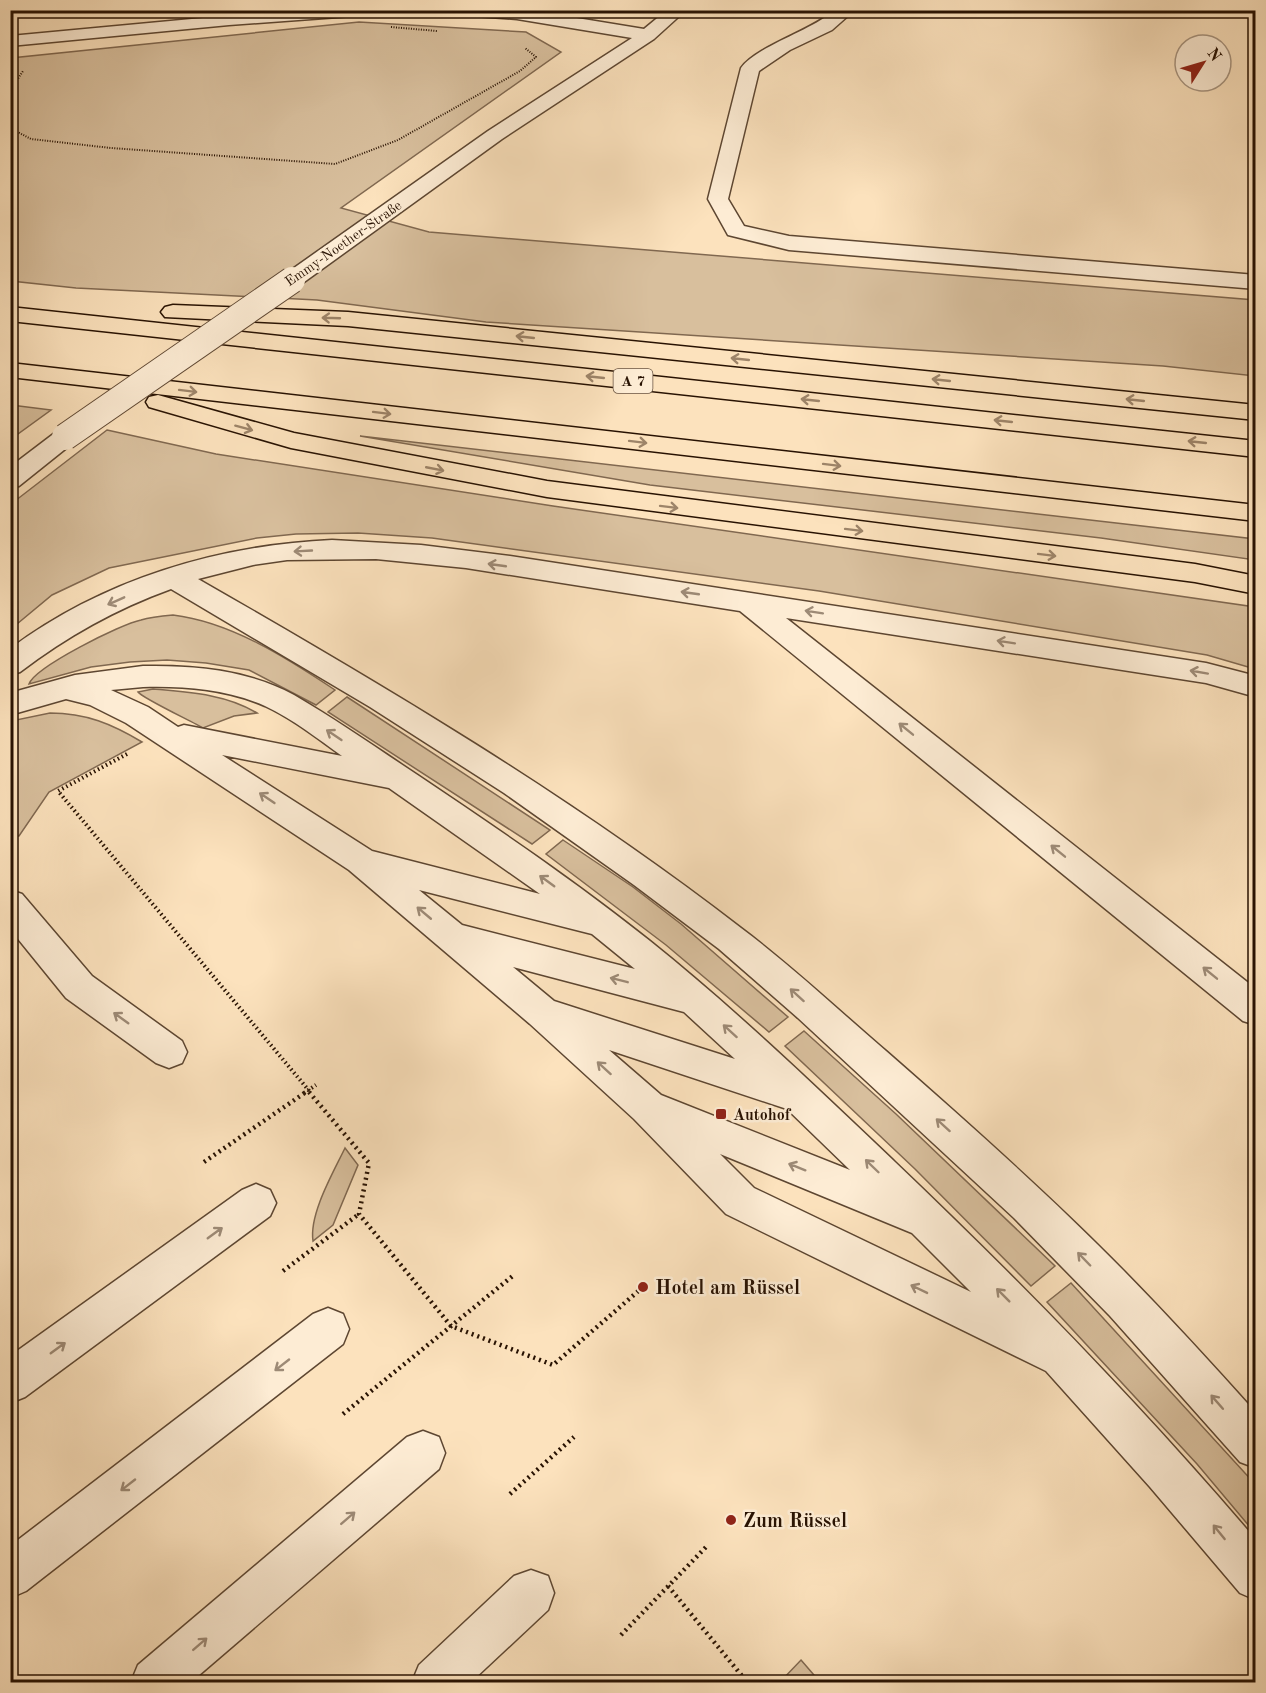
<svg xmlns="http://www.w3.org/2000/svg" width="1266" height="1693" viewBox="0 0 1266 1693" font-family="'Old Standard TT',serif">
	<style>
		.green { fill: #d8bf9d; stroke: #806850; stroke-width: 1.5 }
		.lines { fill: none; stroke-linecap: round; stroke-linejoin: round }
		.minor-casing { stroke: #5d4631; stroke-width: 3 }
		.highway-casing { stroke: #281202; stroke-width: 3 }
		.path-far2 { stroke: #281202; stroke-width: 2; stroke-dasharray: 1 1.5; stroke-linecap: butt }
		.path-far1 { stroke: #281202; stroke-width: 4; stroke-dasharray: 1.5 3; stroke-linecap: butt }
		.path { stroke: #281202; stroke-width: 4.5; stroke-dasharray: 2 4; stroke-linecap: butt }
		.minor { fill: #fdecd4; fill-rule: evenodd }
		.highway { fill: #fce2bd; fill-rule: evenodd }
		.minor-bridge-casing { stroke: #5d4631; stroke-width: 28; stroke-linecap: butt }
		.minor-bridge { stroke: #fdecd4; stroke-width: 26 }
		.oneway { stroke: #9d8469 }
		.oneway2 { stroke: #9d8a76 }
		.poi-dot { fill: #8f2418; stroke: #fdecd4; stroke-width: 2 }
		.labels { text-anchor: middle; stroke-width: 5; stroke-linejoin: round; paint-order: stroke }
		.far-street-label { font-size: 14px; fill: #281202; stroke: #fdecd4 }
		.shield { fill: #fdecd4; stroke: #685341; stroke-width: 1.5 }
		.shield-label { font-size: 15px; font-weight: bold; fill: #281202 }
		.poi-label { font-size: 16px; font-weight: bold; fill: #281202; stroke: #fdecd4; text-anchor: start }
		.near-poi-label { font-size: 20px; font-weight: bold; fill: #281202; stroke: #fdecd4; text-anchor: start }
	</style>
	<rect width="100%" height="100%" fill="#fce2bd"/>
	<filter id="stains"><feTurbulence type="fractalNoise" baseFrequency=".00333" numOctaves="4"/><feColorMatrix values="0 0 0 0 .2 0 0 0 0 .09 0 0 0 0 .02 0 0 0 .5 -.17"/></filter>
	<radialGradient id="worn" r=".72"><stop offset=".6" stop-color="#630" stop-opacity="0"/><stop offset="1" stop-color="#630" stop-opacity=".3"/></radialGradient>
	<g class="green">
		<polygon points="359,22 526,32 561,52 341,208 429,232 1255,300 1255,376 1163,366 486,322 317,300 76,288 11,281 11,58"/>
		<polygon points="11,405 51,410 11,439"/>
		<polygon points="107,430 216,454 553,506 1255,607 1255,669 1207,655 819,591 432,538 358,533 296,534 257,538 109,568 52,595 11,629 11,504"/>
		<polygon points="360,436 1255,539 1255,560 1101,538 650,485"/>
		<path d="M173,615C231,622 287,658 335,690L316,705L249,670L206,663L167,660L130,662L91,667L29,684C35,667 121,624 141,620C151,617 162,616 173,615Z"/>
		<path d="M153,689C188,692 226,694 257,713L234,716L203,728C193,722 142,698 138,692Z"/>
		<polygon points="347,697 550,830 532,844 328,712"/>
		<path d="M50,713C86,713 112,724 142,742L49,792L19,836H11V721Z"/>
		<polygon points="563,840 633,887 681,924 788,1017 769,1032 666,945 546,854"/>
		<polygon points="804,1031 896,1114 1055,1266 1031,1286 915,1169 785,1046"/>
		<path d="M345,1148L358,1165L333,1225L313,1241C309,1214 333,1173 345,1148Z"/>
		<polygon points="1071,1283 1255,1484 1255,1533 1197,1464 1047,1302"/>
		<polygon points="801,1660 820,1682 780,1682"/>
	</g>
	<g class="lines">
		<defs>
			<g id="minor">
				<polygon points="287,10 374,10 366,15 229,25 10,46 10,36"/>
				<polygon points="452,10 528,10 644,29 667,10 686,10 654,39 502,139 300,285 292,287 284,285 281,280 284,275 488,131 632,38 517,19 460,15"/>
				<path d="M831,10H849V15L832,30L790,50L759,71L728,199L744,226L789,236L1256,275V289L789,250L728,235L708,199L741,68C756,47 809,31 831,13Z"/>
				<polygon points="65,429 74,432 78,437 74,442 19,486 10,488 10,467 56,432"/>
				<path d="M332,540L421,545L510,556L1206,663L1256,676V697L1206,683L786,618L1256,989V1025L1243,1021L740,611L466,568L376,559L287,560L253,565L198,579C385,686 570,796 741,928C792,966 838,1010 886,1051C958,1114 1029,1177 1097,1244C1152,1298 1204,1355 1256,1413V1468L1240,1462L1110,1316L1014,1218L798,1018L719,949L634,885L504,793L370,707L171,589C116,609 67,636 20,672L10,675V649C102,580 218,545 332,540Z"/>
				<path d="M143,666C195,665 248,670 294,695C337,720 378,749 419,776C498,829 576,882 650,941C736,1010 815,1086 895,1162C1021,1282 1143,1407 1256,1540V1600L1240,1593L1150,1487L1046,1371L726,1214L634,1119L530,1024L349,870L126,723L90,705L66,699L10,715V693L75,675ZM143,687C185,686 226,689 265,706C293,719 318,739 342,756L184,725L178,727L148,707L111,690ZM222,755L389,788L540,894L372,851ZM419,890L592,934L635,969L462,925ZM513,967L684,1012L735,1059L554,1001ZM609,1050L787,1109L850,1170L661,1095ZM720,1154L912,1233L971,1292L754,1188Z"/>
				<polygon points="10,890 22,894 92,976 182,1041 187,1052 182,1063 169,1068 156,1063 66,998 10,929"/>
				<polygon points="256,1184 270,1190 276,1203 270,1216 25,1397 10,1403 10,1356 242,1190"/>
				<polygon points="328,1308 343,1314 349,1329 343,1344 26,1591 10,1598 10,1546 313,1314"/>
				<polygon points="423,1431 439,1437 445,1453 439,1469 191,1682 131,1682 138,1665 407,1437"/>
				<polygon points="531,1570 548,1576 554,1593 548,1610 471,1682 412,1682 419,1665 514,1576"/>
			</g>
			<g id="highway">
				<polygon points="173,305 348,312 1256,405 1256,420 348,326 165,317 161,312 165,307"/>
				<polygon points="10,307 1256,441 1256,457 10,321"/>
				<polygon points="10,363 1256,505 1256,521 10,377"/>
				<polygon points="158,395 294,433 547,481 1195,564 1256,576 1256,594 1195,582 547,497 291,448 149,407 146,402 149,397"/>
			</g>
		</defs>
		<use href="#minor" class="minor-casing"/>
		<use href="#highway" class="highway-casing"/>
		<g class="path-far2">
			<polyline points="391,27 437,31"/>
			<polyline points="10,91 23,71"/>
			<polyline points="10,128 31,139 111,148 335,164 398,140 520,71 536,57 525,48"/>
		</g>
		<g class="path-far1">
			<polyline points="127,754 58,791 311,1093"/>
			<polyline points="304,1093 316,1085"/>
		</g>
		<g class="path">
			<polyline points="309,1092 369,1163 359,1214 451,1326 553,1365 643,1287"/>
			<polyline points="204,1162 306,1092"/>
			<polyline points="283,1271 359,1214"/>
			<polyline points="343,1414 515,1274"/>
			<polyline points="510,1494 574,1437"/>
			<polyline points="668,1586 747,1682"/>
			<polyline points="621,1635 706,1547"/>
		</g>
		<use href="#minor" class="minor"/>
		<use href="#highway" class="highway"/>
		<defs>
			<polyline id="minor-bridge" points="65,437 292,280"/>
		</defs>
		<use href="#minor-bridge" class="minor-bridge-casing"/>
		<use href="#minor-bridge" class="minor-bridge"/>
	</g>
	<defs><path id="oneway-shaft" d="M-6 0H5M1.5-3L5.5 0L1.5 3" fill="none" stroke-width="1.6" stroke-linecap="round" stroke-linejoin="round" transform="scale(1.5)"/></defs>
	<g class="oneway">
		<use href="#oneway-shaft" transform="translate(331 318) rotate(-178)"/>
		<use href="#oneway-shaft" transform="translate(525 337) rotate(-174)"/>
		<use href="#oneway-shaft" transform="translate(740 359) rotate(-174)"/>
		<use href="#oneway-shaft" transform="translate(595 377) rotate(-174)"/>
		<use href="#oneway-shaft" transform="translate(941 380) rotate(-174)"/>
		<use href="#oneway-shaft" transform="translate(188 391) rotate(7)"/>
		<use href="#oneway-shaft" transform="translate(810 400) rotate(-174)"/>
		<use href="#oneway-shaft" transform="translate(1135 400) rotate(-174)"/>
		<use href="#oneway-shaft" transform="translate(382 413) rotate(7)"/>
		<use href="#oneway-shaft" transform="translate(1003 421) rotate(-174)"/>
		<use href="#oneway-shaft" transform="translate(244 428) rotate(15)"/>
		<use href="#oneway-shaft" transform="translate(638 442) rotate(7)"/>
		<use href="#oneway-shaft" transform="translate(1197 442) rotate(-174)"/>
		<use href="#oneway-shaft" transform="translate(832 465) rotate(7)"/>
		<use href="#oneway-shaft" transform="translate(435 469) rotate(11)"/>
		<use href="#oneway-shaft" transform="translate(669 507) rotate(7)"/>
		<use href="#oneway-shaft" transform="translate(854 530) rotate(7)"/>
		<use href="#oneway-shaft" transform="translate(1047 555) rotate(7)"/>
	</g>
	<g class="oneway2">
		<use href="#oneway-shaft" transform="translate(303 551) rotate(177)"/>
		<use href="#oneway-shaft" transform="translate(497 565) rotate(-172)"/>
		<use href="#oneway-shaft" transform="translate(690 593) rotate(-172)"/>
		<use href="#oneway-shaft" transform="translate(116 601) rotate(156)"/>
		<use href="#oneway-shaft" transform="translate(814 612) rotate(-171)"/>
		<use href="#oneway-shaft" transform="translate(1006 642) rotate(-171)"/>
		<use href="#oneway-shaft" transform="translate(1199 672) rotate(-170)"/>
		<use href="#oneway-shaft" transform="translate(906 729) rotate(-141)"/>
		<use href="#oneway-shaft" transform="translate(334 735) rotate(-146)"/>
		<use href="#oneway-shaft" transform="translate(267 798) rotate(-146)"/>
		<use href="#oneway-shaft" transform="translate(1058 851) rotate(-141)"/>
		<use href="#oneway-shaft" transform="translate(547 881) rotate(-144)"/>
		<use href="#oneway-shaft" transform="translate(424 913) rotate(-140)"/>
		<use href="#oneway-shaft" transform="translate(1210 973) rotate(-141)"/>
		<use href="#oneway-shaft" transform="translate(619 980) rotate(-166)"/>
		<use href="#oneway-shaft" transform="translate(797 995) rotate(-138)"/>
		<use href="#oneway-shaft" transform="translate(121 1018) rotate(-144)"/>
		<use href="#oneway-shaft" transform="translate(730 1031) rotate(-138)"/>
		<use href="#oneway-shaft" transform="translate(604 1068) rotate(-138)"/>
		<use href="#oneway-shaft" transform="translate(943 1125) rotate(-138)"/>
		<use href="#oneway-shaft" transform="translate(872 1166) rotate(-136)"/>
		<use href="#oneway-shaft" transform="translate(797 1167) rotate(-158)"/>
		<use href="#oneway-shaft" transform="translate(215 1233) rotate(-36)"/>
		<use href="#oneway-shaft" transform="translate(1084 1259) rotate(-134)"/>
		<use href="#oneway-shaft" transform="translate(919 1289) rotate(-154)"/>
		<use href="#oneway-shaft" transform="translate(1003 1295) rotate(-135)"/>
		<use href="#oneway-shaft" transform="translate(58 1348) rotate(-36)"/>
		<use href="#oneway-shaft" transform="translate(282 1365) rotate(142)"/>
		<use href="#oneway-shaft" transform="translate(1217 1402) rotate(-131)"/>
		<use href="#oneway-shaft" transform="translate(128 1485) rotate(142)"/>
		<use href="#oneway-shaft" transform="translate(348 1518) rotate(-41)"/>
		<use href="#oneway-shaft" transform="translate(1219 1532) rotate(-129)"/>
		<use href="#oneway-shaft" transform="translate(200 1644) rotate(-41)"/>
	</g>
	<g class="poi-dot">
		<rect x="715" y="1108" width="12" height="12" rx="3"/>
		<circle cx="643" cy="1287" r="6"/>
		<circle cx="731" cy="1520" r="6"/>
	</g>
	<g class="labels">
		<g class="far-street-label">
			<text transform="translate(343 243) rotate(-35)" y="5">Emmy-Noether-Straße</text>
		</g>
		<rect class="shield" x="613.5" y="369" width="39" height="24" rx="4.5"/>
		<g class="shield-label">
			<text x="633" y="386">A 7</text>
		</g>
		<g class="poi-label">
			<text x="733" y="1120">Autohof</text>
		</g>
		<g class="near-poi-label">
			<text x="655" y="1294">Hotel am Rüssel</text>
			<text x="743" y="1527">Zum Rüssel</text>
		</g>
	</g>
	<rect width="1266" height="1693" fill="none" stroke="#fce2bd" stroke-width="36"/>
	<rect x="12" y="12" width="1242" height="1669" fill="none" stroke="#281202" stroke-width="3"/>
	<rect x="18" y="18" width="1230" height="1657" fill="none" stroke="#281202" stroke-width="1.5"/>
	<g transform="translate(1203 63) rotate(53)"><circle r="28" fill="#fdecd4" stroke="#a89580" stroke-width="1.5"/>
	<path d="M0-4.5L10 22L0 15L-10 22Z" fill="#8f2418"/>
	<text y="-9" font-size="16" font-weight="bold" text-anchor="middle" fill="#281202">N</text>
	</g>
	<rect width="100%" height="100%" filter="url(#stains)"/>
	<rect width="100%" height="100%" fill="url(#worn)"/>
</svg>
